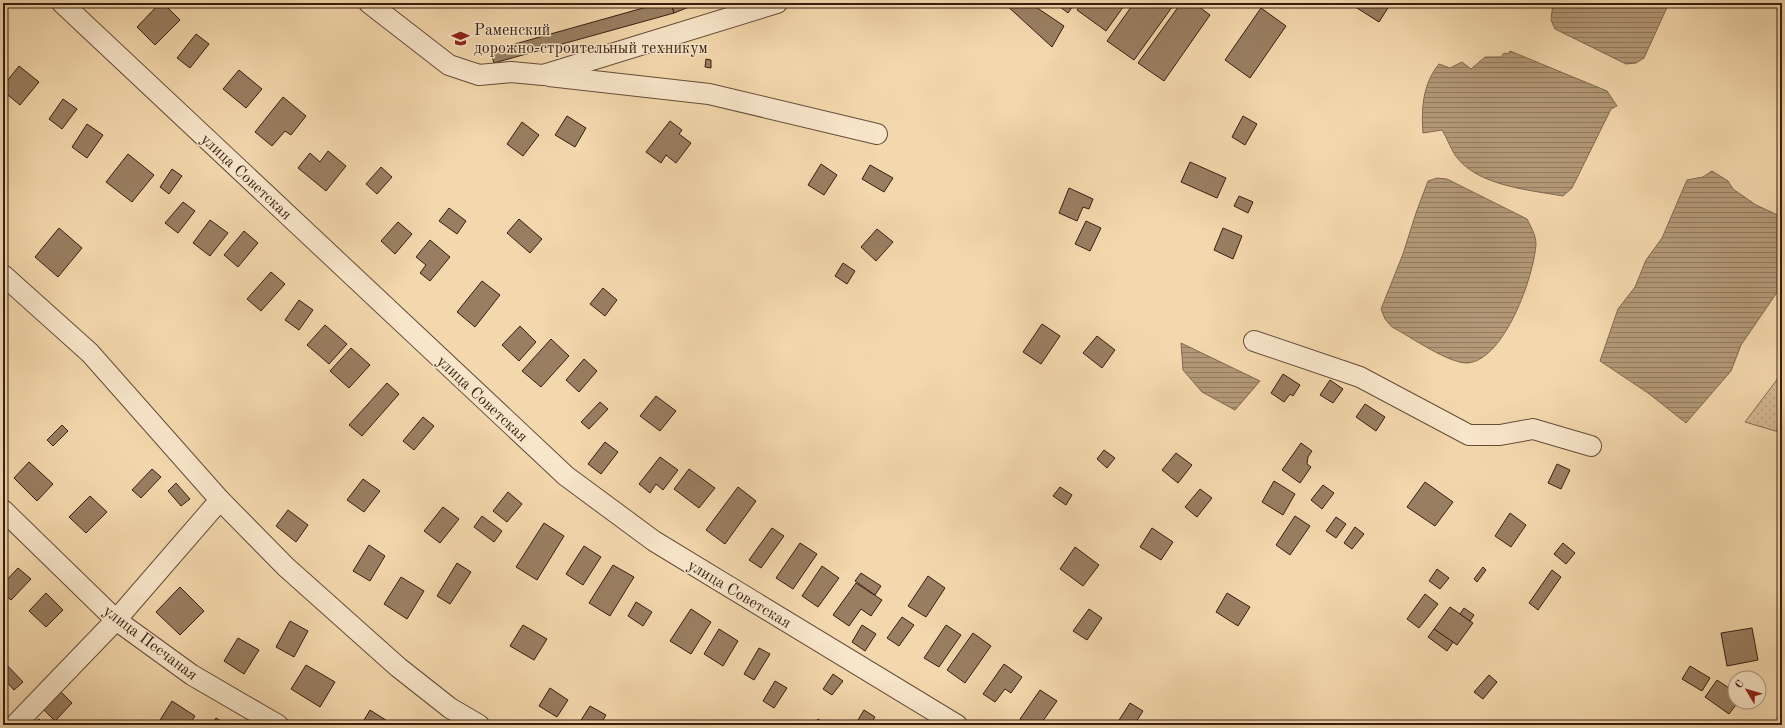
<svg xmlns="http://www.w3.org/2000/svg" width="1785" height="728" viewBox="0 0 1785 728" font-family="'Old Standard TT',serif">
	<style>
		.grass { fill: url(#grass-dots); stroke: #856b52 }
		.water { fill: url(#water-rules); stroke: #81684f }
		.building { fill: #997f62; stroke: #361e11 }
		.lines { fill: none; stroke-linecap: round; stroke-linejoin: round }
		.minor-casing { stroke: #664c38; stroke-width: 22 }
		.minor { stroke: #f8e6ca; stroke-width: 20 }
		.labels { text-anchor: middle; stroke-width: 3; stroke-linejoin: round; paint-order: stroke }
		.poi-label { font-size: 16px; fill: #361e11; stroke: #f8e6ca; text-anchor: start }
		.street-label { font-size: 16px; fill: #361e11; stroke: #f8e6ca }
	</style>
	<defs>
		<pattern id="grass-dots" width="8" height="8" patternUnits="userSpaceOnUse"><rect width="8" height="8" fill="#d4b892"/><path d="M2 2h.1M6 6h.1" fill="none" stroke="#b79e7d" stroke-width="1.8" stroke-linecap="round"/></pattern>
		<pattern id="water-rules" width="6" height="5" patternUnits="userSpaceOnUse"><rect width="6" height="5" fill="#b39978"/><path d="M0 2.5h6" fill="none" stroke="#927c61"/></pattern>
	</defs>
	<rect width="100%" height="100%" fill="#f4d8ad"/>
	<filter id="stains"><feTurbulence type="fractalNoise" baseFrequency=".005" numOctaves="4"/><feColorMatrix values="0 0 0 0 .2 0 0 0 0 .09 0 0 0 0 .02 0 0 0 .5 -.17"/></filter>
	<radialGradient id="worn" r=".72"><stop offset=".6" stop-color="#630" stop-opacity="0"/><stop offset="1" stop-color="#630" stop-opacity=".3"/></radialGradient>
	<polygon class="grass" points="1782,373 1782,433 1745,422"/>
	<g class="water">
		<polygon points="1553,3 1669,3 1644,58 1636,63 1626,64 1555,29 1551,20"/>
		<path d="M1510,51L1607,91L1617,106L1611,109L1572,188L1563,196C1530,190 1476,186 1455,155C1450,147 1447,138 1442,130L1423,133C1421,109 1423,83 1439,64L1450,68L1462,62L1471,69L1485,57H1501L1504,53L1508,54Z"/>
		<polygon points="1712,171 1728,181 1733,189 1756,205 1782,217 1782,285 1741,345 1731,371 1686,423 1648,393 1600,361 1618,309 1635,287 1646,260 1662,238 1687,180 1703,177"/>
		<path d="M1437,178L1447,179L1527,219C1531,227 1536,235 1536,244C1534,276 1505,359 1468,363C1449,364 1411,337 1392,327L1385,319L1381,309L1403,254L1416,213L1428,181Z"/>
		<polygon points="1181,343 1260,381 1235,410 1202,392 1183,370"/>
	</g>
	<g class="building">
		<polygon points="160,3 163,3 180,20 155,45 137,27"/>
		<polygon points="661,3 671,3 674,13 494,63 490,51"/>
		<polygon points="671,3 699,3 674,13"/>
		<polygon points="1004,3 1030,3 1064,26 1052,47"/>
		<polygon points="1055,3 1075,3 1068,13"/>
		<polygon points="1082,3 1126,3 1106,31 1077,10"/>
		<polygon points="1134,3 1175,3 1134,60 1107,41"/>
		<polygon points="1181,3 1194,3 1210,15 1164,81 1138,63"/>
		<polygon points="1349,3 1391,3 1379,22"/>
		<polygon points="1261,8 1286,26 1250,78 1225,60"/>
		<polygon points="196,34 209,44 190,68 177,58"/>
		<polygon points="706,59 711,60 711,68 705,67"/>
		<polygon points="19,66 39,82 20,105 3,91 3,86"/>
		<polygon points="239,70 262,89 246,108 223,89"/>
		<polygon points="283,97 306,116 291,135 285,131 272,146 255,132"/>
		<polygon points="63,99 77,109 62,129 49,119"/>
		<polygon points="567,116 586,128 575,147 555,135"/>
		<polygon points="1243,116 1257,124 1245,145 1232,137"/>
		<polygon points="670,121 682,130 679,134 691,143 676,163 666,155 661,163 646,152"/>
		<polygon points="522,122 539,135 523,156 507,144"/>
		<polygon points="87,124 103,135 87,158 72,147"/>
		<polygon points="328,151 346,166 326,191 298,168 310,153 320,162"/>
		<polygon points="128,154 154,175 132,202 106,182"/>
		<polygon points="1190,162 1226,178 1217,198 1181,182"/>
		<polygon points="821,164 837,175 824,195 808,185"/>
		<polygon points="870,165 893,178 884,192 862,179"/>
		<polygon points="381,167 392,177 377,194 366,184"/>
		<polygon points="172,169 182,176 169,194 160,187"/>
		<polygon points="1069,188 1093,199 1089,209 1083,207 1077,221 1059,213"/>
		<polygon points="1239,196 1253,202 1248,213 1234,206"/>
		<polygon points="183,202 195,211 178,233 165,223"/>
		<polygon points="449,208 466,221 457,234 439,221"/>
		<polygon points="519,219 542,239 530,253 507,233"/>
		<polygon points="210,220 228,233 210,256 193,243"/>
		<polygon points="1086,221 1101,228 1090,251 1075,244"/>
		<polygon points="398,222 412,234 395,254 381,241"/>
		<polygon points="59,228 82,248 58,277 35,257"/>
		<polygon points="1223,228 1242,236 1233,259 1214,250"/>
		<polygon points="877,229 893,242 876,261 861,247"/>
		<polygon points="244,231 258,243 238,267 224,255"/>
		<polygon points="430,240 450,257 430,281 420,273 426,265 416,257"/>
		<polygon points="843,263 855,271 847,284 835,276"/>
		<polygon points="271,272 285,284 261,311 247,299"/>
		<polygon points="482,281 500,295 475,327 457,312"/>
		<polygon points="603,288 617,300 605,316 590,304"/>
		<polygon points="299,300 313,310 299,330 285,320"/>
		<polygon points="1042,324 1060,336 1041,364 1023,352"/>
		<polygon points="325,325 347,344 329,364 307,345"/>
		<polygon points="520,326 536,342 519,361 502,345"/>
		<polygon points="1097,336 1115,350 1102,368 1083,353"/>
		<polygon points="551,339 569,356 541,387 522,371"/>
		<polygon points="351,348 370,365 349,388 330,371"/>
		<polygon points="584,359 597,371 579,392 566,380"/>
		<polygon points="1283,374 1300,385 1293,396 1290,394 1284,402 1271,393"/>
		<polygon points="1330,380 1343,389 1333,403 1320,395"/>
		<polygon points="387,383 399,394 362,436 349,425"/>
		<polygon points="656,396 676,411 660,431 640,416"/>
		<polygon points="600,402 608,409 589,429 581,422"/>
		<polygon points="1365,404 1385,417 1376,431 1356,417"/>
		<polygon points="423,417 434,426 414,450 403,441"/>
		<polygon points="62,425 68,431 53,446 47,440"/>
		<polygon points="605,442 618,452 601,474 588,464"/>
		<polygon points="1301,443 1312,451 1308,457 1307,464 1311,467 1300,483 1282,470"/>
		<polygon points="1104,450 1115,458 1107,468 1097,459"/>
		<polygon points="1176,453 1192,465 1178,483 1162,470"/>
		<polygon points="660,457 678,470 663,490 656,484 650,493 639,484"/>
		<polygon points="29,462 53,484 37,501 14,478"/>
		<polygon points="1557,464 1570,470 1561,489 1548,483"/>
		<polygon points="152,469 161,477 141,498 132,490"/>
		<polygon points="689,469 715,488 699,508 674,489"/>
		<polygon points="363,479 380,491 364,512 347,500"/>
		<polygon points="1274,481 1295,494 1283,515 1262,502"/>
		<polygon points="1425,482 1453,502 1435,526 1407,507"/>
		<polygon points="176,483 190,499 181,506 168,491"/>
		<polygon points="1323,485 1334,493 1322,509 1311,500"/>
		<polygon points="738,487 756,501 725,544 706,530"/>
		<polygon points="1060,487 1072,495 1066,505 1053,496"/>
		<polygon points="1200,489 1212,498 1197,517 1185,507"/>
		<polygon points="508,492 522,504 507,522 493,511"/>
		<polygon points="90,496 107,512 86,533 69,517"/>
		<polygon points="443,507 459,519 440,543 424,531"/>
		<polygon points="288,510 308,525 296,542 276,526"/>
		<polygon points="1510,513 1526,525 1511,547 1495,536"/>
		<polygon points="482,516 502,531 494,542 474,527"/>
		<polygon points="1295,516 1310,526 1290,555 1276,545"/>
		<polygon points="1336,517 1346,524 1336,538 1326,531"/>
		<polygon points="544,523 564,536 537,580 516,567"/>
		<polygon points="1355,527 1364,534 1352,549 1344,543"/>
		<polygon points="772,528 784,536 761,568 749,560"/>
		<polygon points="1152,528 1173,542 1161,560 1140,547"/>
		<polygon points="800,543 817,554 793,589 776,578"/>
		<polygon points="1563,543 1575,553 1566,564 1554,554"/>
		<polygon points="369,545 385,556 370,581 353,571"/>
		<polygon points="584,546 601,557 583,585 566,574"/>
		<polygon points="1075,547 1099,565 1083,586 1060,569"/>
		<polygon points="457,563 471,572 450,604 437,596"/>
		<polygon points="613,565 634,577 610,616 589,603"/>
		<polygon points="822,566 839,578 818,607 802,596"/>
		<polygon points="1483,567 1486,570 1477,582 1474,579"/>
		<polygon points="18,568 31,579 11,600 3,593 3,584"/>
		<polygon points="1437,569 1449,578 1440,589 1429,581"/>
		<polygon points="1552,570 1561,577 1538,610 1529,603"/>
		<polygon points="861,573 881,586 875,595 855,581"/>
		<polygon points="928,576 945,588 926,617 908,606"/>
		<polygon points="401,577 424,591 407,619 384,604"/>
		<polygon points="856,583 882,600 871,616 861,609 849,626 833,615"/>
		<polygon points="180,587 204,611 180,635 156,612"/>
		<polygon points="46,593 63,610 46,627 29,611"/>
		<polygon points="1227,593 1250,607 1238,626 1216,612"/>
		<polygon points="1425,594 1438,604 1419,628 1407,619"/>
		<polygon points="636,602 652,612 643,626 628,616"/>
		<polygon points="1450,607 1473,623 1457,645 1434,629"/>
		<polygon points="1464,608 1474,615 1470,621 1460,614"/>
		<polygon points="691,609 711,622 691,654 670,641"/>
		<polygon points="1089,609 1102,618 1087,640 1073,631"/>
		<polygon points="902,617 914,625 899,646 887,638"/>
		<polygon points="290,621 308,631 294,657 276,647"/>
		<polygon points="523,625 547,639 534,660 510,646"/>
		<polygon points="862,625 876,634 865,651 852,642"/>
		<polygon points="946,625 961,635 939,667 924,658"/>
		<polygon points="1752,628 1758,660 1727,666 1721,633"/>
		<polygon points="719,629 738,641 723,666 704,654"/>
		<polygon points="1434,629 1453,642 1447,651 1428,637"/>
		<polygon points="973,633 991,646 965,683 947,670"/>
		<polygon points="238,638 259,650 244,674 224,661"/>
		<polygon points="759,648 770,654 754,680 744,674"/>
		<polygon points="3,661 23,682 14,690 3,678"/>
		<polygon points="1004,664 1022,677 1011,693 1005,689 995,702 983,694"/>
		<polygon points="306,665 335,682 320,707 291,689"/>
		<polygon points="1690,666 1710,678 1702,691 1682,679"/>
		<polygon points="833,674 843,681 832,695 823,689"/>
		<polygon points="1489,675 1497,682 1483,699 1474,692"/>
		<polygon points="1717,680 1735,692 1735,702 1738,702 1729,714 1705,697"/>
		<polygon points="775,681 787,688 774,708 763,701"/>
		<polygon points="550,688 568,700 557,717 539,706"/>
		<polygon points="59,690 72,703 55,721 42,708"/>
		<polygon points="1040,690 1057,701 1040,725 1029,725 1020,719"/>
		<polygon points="172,701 195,716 189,725 157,725"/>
		<polygon points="1130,703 1143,711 1134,725 1116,725"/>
		<polygon points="590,706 606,715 600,725 578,725"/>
		<polygon points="370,710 392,724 391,725 361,725"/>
		<polygon points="864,710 875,717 870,725 855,725"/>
		<polygon points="216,718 227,725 212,725"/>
		<polygon points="39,719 45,725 33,725"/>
		<polygon points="818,719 827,725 814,725"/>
	</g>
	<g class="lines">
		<defs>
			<g id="minor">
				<polyline points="62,3 566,476 654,541 957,725"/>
				<polyline points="369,3 449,65 479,75 511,72 543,75 777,3"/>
				<polyline points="549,76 709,94 877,134"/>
				<polyline points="3,275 90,353 220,500 116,620 15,725"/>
				<polyline points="1254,341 1360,377 1469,435 1500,435 1533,429 1591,446"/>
				<polyline points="220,500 286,567 398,667 450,708 479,725"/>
				<polyline points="3,510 116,620 192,675 278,725"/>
			</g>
		</defs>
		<use href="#minor" class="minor-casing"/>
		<use href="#minor" class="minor"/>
	</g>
	<defs>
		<symbol id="university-bare" viewBox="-9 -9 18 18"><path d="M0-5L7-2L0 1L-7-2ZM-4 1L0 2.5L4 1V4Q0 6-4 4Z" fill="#8f2418" stroke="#f8e6ca" stroke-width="2.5" paint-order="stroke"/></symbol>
	</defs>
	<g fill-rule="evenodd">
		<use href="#university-bare" x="448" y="26" width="25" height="25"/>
	</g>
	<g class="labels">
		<g class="poi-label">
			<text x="474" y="35">Раменский<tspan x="474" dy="18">дорожно-строительный техникум</tspan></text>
		</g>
		<g class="street-label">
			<text transform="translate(247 176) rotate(43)" y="6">улица Советская</text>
			<text transform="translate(483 398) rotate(43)" y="6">улица Советская</text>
			<text transform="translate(740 593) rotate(31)" y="6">улица Советская</text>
			<text transform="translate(151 642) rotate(37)" y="6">улица Песчаная</text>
		</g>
	</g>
	<rect width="1785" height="728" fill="none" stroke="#f4d8ad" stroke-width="16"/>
	<rect x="4" y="4" width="1777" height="720" fill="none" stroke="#361e11" stroke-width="2"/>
	<rect x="8" y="8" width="1769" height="712" fill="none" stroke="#361e11"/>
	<g transform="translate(1747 690) rotate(308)"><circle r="19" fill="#f8e6ca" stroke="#aa9680"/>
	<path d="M0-3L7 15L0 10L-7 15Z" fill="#8f2418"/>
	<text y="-6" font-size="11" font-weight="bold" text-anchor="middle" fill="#361e11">С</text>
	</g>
	<rect width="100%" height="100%" filter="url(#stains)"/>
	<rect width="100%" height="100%" fill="url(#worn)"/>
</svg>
